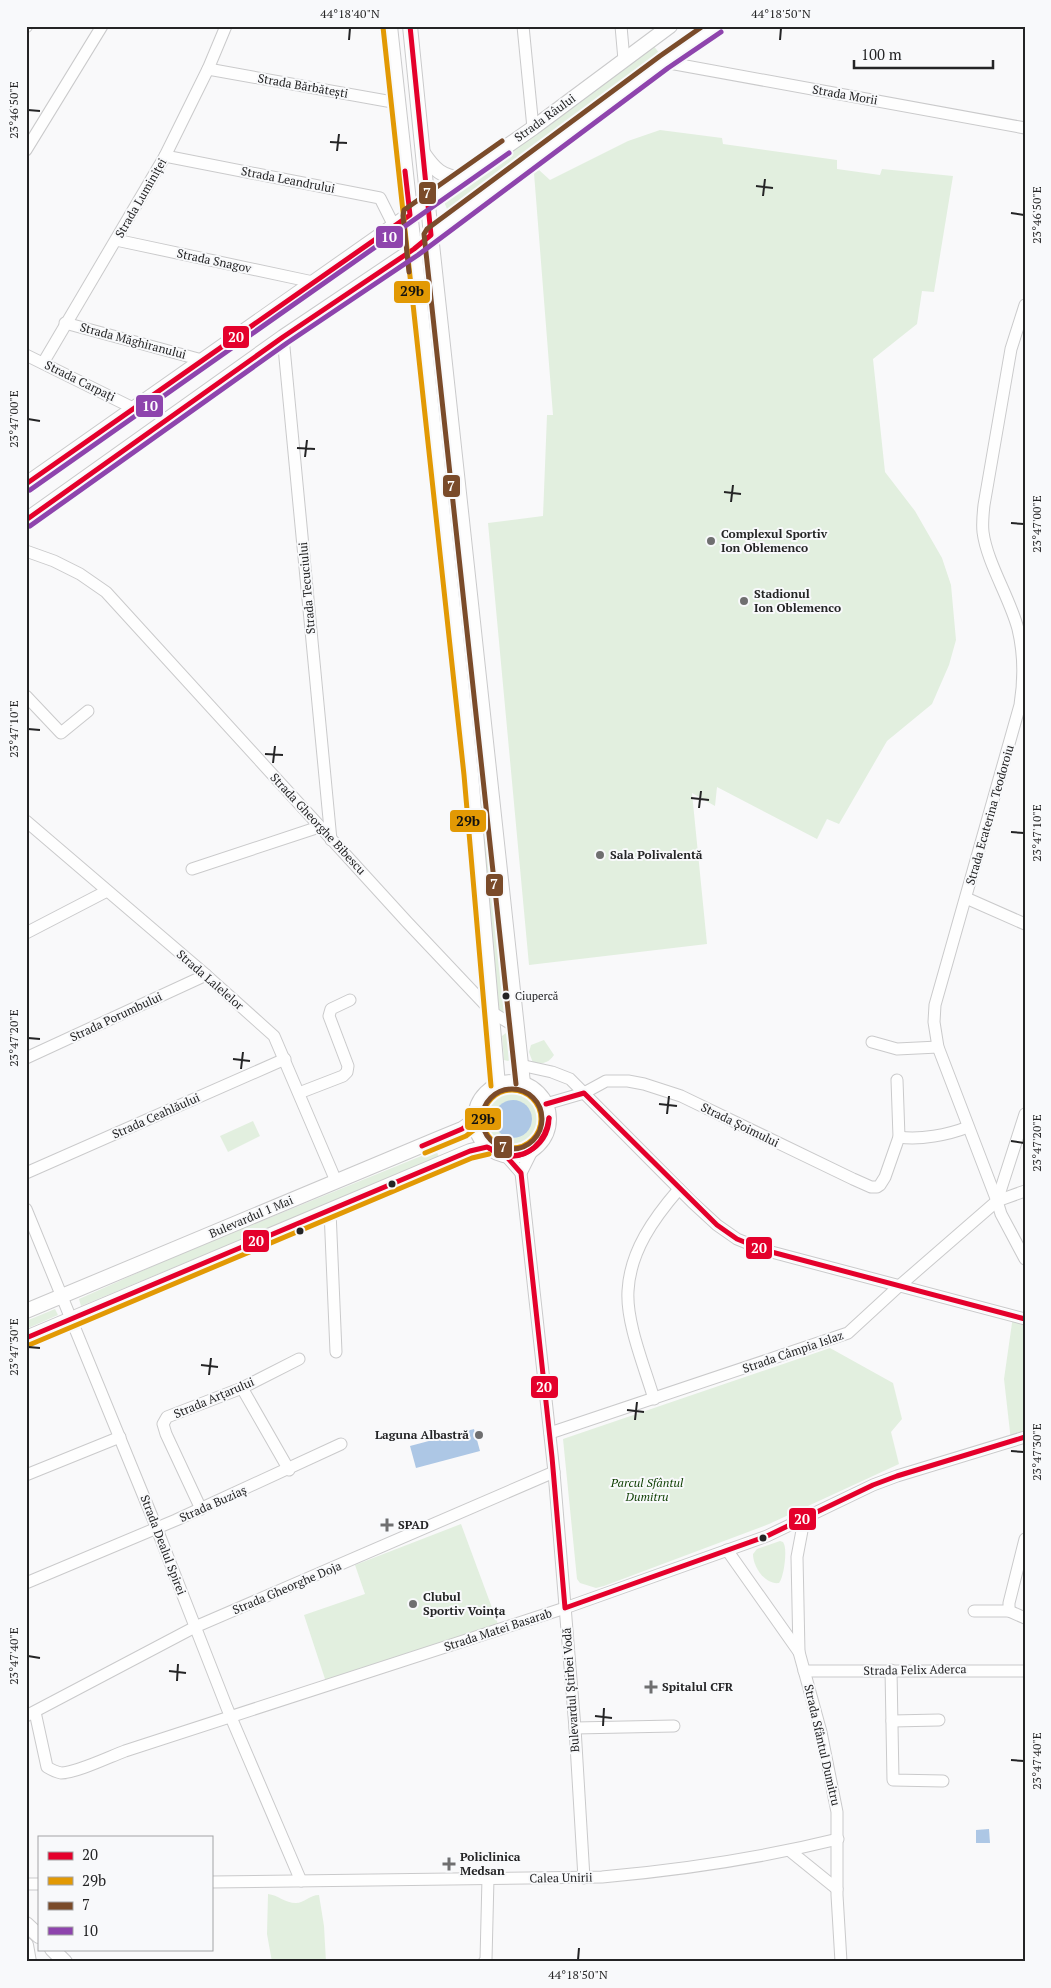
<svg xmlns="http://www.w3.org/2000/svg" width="1051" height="1988" viewBox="0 0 1051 1988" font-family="'PT Serif',serif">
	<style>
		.green { fill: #e2efdf; fill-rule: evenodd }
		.water { fill: #adc7e5 }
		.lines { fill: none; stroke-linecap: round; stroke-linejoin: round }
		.minor-casing { stroke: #cacacb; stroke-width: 13 }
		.major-casing { stroke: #cacacb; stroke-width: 16 }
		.minor { stroke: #fefefe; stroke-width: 11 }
		.major { stroke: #fefefe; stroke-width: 14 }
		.bus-1-casing { stroke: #f8f9fb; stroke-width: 9 }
		.bus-2-casing { stroke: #f8f9fb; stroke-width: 9 }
		.bus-3-casing { stroke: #f8f9fb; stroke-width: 9 }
		.bus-4-casing { stroke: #f8f9fb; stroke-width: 9 }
		.bus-1 { stroke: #e4002b; stroke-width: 5 }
		.bus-2 { stroke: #e29904; stroke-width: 5 }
		.bus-3 { stroke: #7a4b2a; stroke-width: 5 }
		.bus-4 { stroke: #8e44ad; stroke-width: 5 }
		.ticks { fill: none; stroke: #242425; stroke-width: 2 }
		.poi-dot { fill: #6f6f70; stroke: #f8f9fb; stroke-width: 2 }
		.bus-dot { fill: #242425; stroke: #f8f9fb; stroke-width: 2 }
		.labels { text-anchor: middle; stroke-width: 4; stroke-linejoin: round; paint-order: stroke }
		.bus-label { font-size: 11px; fill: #242425; stroke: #f8f9fb; text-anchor: start }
		.street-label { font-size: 12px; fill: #242425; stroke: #f8f9fb }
		.poi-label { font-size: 12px; font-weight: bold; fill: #242425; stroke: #f8f9fb; text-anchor: start }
		.park-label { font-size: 12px; font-style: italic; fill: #0d3e00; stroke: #f8f9fb }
		.line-badge { stroke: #f8f9fb; stroke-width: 2 }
		.badge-label { font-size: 14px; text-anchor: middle; font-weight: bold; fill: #fff }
		.pale-badge-label { font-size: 14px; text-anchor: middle; font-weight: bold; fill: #111 }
		.neatline { fill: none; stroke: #242425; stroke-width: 2 }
		.ticks-label { font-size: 12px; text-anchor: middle; fill: #242425 }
	</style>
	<rect width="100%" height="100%" fill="#f9f9fa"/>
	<g class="green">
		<polygon points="653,45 663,58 449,214 443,199 542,130"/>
		<polygon points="660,130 722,138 723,144 837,160 837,169 880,175 882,169 953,176 934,292 922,291 917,324 873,359 885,472 915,511 942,558 951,585 956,640 949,665 932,704 887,741 839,824 827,819 817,839 717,787 715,806 692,793 707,944 529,965 488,523 543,516 547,415 553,415 534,173 539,170 550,180 628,141"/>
		<polygon points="421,259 424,260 428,301 433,309 456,520 455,523 450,525"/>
		<polygon points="453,545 459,547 483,769 481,773 476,774 450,546"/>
		<polygon points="481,788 484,789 486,796 500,936 509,1011 505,1017 499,1013 475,795 478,789"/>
		<polygon points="506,1033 510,1034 513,1052 512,1059 508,1061 504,1060 502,1036"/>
		<path d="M544,1040L554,1055C548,1063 544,1064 533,1063L529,1052L531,1045Z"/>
		<path d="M514,1089C533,1093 549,1109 541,1131C538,1138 531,1144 524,1146C484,1161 464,1097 514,1089ZM503,1103L530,1110L532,1123L515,1138C495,1137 488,1116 503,1103Z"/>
		<polygon points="253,1121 260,1136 228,1152 220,1136"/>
		<polygon points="436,1150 439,1157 81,1306 79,1299 171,1258"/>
		<polygon points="55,1309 58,1315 26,1329 26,1321"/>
		<polygon points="1013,1316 1025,1319 1025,1437 1011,1441 1004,1379"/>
		<polygon points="830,1348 893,1383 902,1419 891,1432 899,1464 769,1524 604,1586 596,1588 580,1583 577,1579 563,1439"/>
		<polygon points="461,1524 498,1624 326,1682 304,1615 365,1594 355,1565"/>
		<path d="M780,1541L783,1542C788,1548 784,1577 779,1583C765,1585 753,1567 753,1554L757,1549Z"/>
		<path d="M268,1894C278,1895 285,1903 296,1903C304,1903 310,1895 319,1895L324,1926L326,1962H272L267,1934Z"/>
	</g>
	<g class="water">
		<circle cx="513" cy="1119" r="19"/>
		<polygon points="474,1429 480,1451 416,1468 410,1446"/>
		<polygon points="989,1829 990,1843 976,1843 976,1830"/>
	</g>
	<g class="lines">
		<defs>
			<g id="minor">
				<polyline points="523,26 533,128"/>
				<polyline points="621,26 624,60"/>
				<polyline points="26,27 27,26"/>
				<polyline points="664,62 1025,128"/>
				<polyline points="208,69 398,103"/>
				<polyline points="26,150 102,26"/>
				<polyline points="165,156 380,198 394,226"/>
				<polyline points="116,240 313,282"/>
				<polyline points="65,323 202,360"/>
				<polyline points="283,337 331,840"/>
				<polyline points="26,355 133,408"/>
				<polyline points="43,363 165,156 208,69 226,26"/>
				<polyline points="26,551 54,561 80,574 106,592 407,922 493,1013 516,1027"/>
				<polyline points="26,696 61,733 88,711"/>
				<polyline points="26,821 206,975 274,1036 336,1181"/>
				<polyline points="192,869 319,827"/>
				<polyline points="966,898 1025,924"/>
				<polyline points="26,933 107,891"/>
				<polyline points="872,1042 897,1049 938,1047"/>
				<polyline points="26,1058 206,975"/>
				<polyline points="520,1065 552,1072 570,1079 692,1202 717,1225 737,1239 764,1250 1025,1319"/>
				<polyline points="299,1093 343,1076 347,1072 348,1066 329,1016 331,1009 350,1000"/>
				<polyline points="546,1104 584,1093 606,1081 628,1081 644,1084 681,1096 853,1179 871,1187 877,1187 880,1185 885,1177 899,1137 897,1080"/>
				<polyline points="1025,1114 997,1201 1001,1214 1025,1259"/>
				<path d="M899,1137C920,1140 948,1135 968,1127"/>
				<polyline points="532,1151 521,1173 554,1472 575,1728 584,1878"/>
				<polyline points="506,1156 521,1173"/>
				<polyline points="26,1173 285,1059"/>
				<path d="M997,1201L938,1047L934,1022L935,1005L1020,705C1024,680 1024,654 1018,629C1010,598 987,563 983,532C982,523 983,514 984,505L1011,349L1025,305"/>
				<polyline points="26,1209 153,1519 227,1708 301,1881"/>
				<polyline points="330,1211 336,1352"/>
				<polyline points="242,1388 289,1470"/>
				<path d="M654,1399C645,1368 626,1323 628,1291C630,1251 654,1218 679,1189"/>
				<polyline points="550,1433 848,1333 898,1287 997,1201 1025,1191"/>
				<polyline points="26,1475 120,1437"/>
				<polyline points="201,1509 166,1434 163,1424 167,1417 242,1388 299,1359"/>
				<polyline points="804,1520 797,1557 799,1652 821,1732 837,1812 837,1895 841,1962"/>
				<polyline points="727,1550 799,1652"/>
				<polyline points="26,1583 176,1520 341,1444"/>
				<polyline points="974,1611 1009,1611 1025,1618"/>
				<polyline points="1009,1611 1009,1603 1025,1539"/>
				<polyline points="891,1670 893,1780 943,1781"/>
				<polyline points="804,1671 1025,1671"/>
				<path d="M35,1712L47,1767C52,1770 56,1772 61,1773C76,1773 109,1757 125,1751L565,1608L767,1536L873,1485L897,1476L1025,1437"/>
				<polyline points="26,1716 195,1627 554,1472"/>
				<polyline points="892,1721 939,1720"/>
				<polyline points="575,1728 674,1726"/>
				<polyline points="790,1851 837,1889"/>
				<path d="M211,1882L602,1877C681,1870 761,1858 838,1839"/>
				<polyline points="26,1884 39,1884"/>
				<polyline points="484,1962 486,1960 488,1878"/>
			</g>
			<g id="major">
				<polyline points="390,26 471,774 498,1085"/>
				<polyline points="410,26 431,235 523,1083"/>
				<path d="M423,153C434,169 442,178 462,178"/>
				<polyline points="26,484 533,128 670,26"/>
				<polyline points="26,520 283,337 414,249 664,62 717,26"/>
				<circle cx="512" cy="1119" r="37"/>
				<polyline points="26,1311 440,1138 462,1129 475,1120"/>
				<polyline points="26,1338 470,1151 487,1147"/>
				<polyline points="26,1924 39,1936"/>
				<polyline points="26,1945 29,1962"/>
				<polyline points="52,1949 65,1962"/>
			</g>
		</defs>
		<use href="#minor" class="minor-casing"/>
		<use href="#major" class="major-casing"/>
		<use href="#minor" class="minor"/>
		<use href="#major" class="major"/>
		<defs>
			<g id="bus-1">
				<polyline points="26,484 410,215 405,171"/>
				<polyline points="26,520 283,337 414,249 431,235 410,26"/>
				<polyline points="546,1104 584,1093 717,1225 737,1239 764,1250 1025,1319"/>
				<polyline points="422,1146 462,1129 475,1120"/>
				<path d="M489,1148C494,1150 499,1154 503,1155C528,1161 546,1141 549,1118"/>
				<path d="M489,1148C513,1167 549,1149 549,1118"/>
				<polyline points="506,1156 521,1173 552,1457 565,1608 767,1536 873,1485 897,1476 1025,1437"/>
				<polyline points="26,1338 470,1151 487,1147"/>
			</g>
			<g id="bus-2">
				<polyline points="383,27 464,775 491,1086"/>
				<circle cx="512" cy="1119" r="29"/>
				<polyline points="425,1153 466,1136 479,1126"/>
				<polyline points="29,1345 472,1158 489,1154"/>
			</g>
			<g id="bus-3">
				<polyline points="409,272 403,216 404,210 502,141"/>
				<polyline points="516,1084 424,234 427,229 660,56 703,26"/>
				<circle cx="512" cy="1119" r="30"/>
			</g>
			<g id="bus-4">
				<polyline points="30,490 509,153"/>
				<polyline points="30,526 287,343 418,255 668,68 721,32"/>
			</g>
		</defs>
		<use href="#bus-1" class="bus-1-casing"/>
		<use href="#bus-2" class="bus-2-casing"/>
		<use href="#bus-3" class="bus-3-casing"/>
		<use href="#bus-4" class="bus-4-casing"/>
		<use href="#bus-1" class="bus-1"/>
		<use href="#bus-2" class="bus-2"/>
		<use href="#bus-3" class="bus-3"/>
		<use href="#bus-4" class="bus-4"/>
	</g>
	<path class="ticks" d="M349,40L350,28M780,40L781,28M28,110L40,111M330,142L347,143M337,151L339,134M756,186L773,188M763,196L765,179M1011,213L1024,215M28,419L40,421M297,448L315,449M305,457L307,440M724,492L741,494M731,502L733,485M1011,523L1024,524M28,729L40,730M265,754L283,755M273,763L275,746M691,798L709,800M699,808L701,791M1011,832L1024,833M28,1038L40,1039M233,1059L250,1061M241,1069L243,1052M659,1104L677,1106M667,1114L669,1096M1011,1141L1024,1143M28,1347L40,1348M201,1365L218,1367M209,1375L211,1358M627,1410L644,1412M635,1420L637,1402M1011,1451L1024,1452M28,1656L40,1658M169,1671L186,1673M177,1681L178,1664M595,1716L612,1718M603,1726L604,1708M1011,1760L1024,1761M578,1960L579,1948"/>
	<g class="poi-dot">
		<circle cx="711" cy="541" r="5"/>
		<circle cx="744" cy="601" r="5"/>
		<circle cx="600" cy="855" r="5"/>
		<circle cx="479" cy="1435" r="5"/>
		<path d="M384.5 1517.5h5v5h5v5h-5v5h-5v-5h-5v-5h5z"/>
		<circle cx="413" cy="1604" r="5"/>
		<path d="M648.5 1679.5h5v5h5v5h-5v5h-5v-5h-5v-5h5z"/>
		<path d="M446.5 1856.5h5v5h5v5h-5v5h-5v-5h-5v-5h5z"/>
	</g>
	<g class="bus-dot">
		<circle cx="506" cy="996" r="4.5"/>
		<circle cx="392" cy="1184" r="4.5"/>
		<circle cx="300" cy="1231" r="4.5"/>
		<circle cx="763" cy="1538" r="4.5"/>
	</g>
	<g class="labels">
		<g class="bus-label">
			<text x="515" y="1000">Ciupercă</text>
		</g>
		<g class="street-label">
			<text transform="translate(303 86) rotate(10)" y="4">Strada Bărbătești</text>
			<text transform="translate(845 95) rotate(10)" y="4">Strada Morii</text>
			<text transform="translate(545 118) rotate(-36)" y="4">Strada Râului</text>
			<text transform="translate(288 180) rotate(11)" y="4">Strada Leandrului</text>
			<text transform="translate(141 198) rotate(-60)" y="4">Strada Luminiței</text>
			<text transform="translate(214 261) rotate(12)" y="4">Strada Snagov</text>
			<text transform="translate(133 341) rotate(15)" y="4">Strada Măghiranului</text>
			<text transform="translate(80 381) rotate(26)" y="4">Strada Carpați</text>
			<text transform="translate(307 588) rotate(-95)" y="4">Strada Tecuciului</text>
			<text transform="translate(990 815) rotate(-74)" y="4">Strada Ecaterina Teodoroiu</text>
			<text transform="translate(318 824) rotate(47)" y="4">Strada Gheorghe Bibescu</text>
			<text transform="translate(210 980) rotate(41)" y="4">Strada Lalelelor</text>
			<text transform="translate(116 1017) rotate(-25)" y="4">Strada Porumbului</text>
			<text transform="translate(156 1116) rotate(-24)" y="4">Strada Ceahlăului</text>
			<text transform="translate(740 1125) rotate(26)" y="4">Strada Șoimului</text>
			<text transform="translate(251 1217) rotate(-23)" y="4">Bulevardul 1 Mai</text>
			<text transform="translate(793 1352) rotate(-19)" y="4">Strada Câmpia Islaz</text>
			<text transform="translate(214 1398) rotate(-23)" y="4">Strada Arțarului</text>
			<text transform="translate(213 1504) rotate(-24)" y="4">Strada Buziaș</text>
			<text transform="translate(163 1545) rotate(69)" y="4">Strada Dealul Spirei</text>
			<text transform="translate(287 1588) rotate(-23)" y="4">Strada Gheorghe Doja</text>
			<text transform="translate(498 1630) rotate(-18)" y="4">Strada Matei Basarab</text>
			<text transform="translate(915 1670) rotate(-1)" y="4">Strada Felix Aderca</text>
			<text transform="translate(571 1690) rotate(-94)" y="4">Bulevardul Știrbei Vodă</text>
			<text transform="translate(822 1745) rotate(77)" y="4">Strada Sfântul Dumitru</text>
			<text transform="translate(561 1878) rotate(-1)" y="4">Calea Unirii</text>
		</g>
		<g class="poi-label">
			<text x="721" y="538">Complexul Sportiv<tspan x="721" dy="14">Ion Oblemenco</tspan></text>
			<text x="754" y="598">Stadionul<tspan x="754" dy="14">Ion Oblemenco</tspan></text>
			<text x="610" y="859">Sala Polivalentă</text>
			<text x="469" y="1439" text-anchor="end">Laguna Albastră</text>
			<text x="398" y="1529">SPAD</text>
			<text x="423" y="1601">Clubul<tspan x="423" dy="14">Sportiv Voința</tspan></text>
			<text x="662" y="1691">Spitalul CFR</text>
			<text x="460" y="1861">Policlinica<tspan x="460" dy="14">Medsan</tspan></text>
		</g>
		<g class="park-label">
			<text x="647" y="1487">Parcul Sfântul<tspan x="647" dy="14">Dumitru</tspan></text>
		</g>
	</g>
	<g class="line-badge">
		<rect x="418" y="181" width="19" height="24" rx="5" fill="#7a4b2a"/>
		<rect x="375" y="225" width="29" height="24" rx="5" fill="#8e44ad"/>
		<rect x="393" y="280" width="38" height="24" rx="5" fill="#e29904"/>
		<rect x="222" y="325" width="28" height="24" rx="5" fill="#e4002b"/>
		<rect x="135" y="394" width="29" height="24" rx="5" fill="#8e44ad"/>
		<rect x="442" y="474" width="19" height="24" rx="5" fill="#7a4b2a"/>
		<rect x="449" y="809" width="38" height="24" rx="5" fill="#e29904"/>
		<rect x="485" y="873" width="19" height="24" rx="5" fill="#7a4b2a"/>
		<rect x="464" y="1107" width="38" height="24" rx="5" fill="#e29904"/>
		<rect x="493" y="1135" width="20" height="24" rx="5" fill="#7a4b2a"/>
		<rect x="242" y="1229" width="28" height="24" rx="5" fill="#e4002b"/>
		<rect x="745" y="1236" width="28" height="24" rx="5" fill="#e4002b"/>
		<rect x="530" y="1375" width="29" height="24" rx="5" fill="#e4002b"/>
		<rect x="788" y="1507" width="29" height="24" rx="5" fill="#e4002b"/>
	</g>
	<g class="badge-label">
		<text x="427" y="198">7</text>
		<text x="389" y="242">10</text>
		<text x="236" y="342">20</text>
		<text x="150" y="411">10</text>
		<text x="451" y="491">7</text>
		<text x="494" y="889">7</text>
		<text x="503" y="1152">7</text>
		<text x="256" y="1246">20</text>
		<text x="759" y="1253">20</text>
		<text x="544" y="1392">20</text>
		<text x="802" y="1524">20</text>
	</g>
	<g class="pale-badge-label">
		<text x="412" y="296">29b</text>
		<text x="468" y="826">29b</text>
		<text x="483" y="1124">29b</text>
	</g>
	<rect width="1051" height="1988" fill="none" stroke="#f8f9fb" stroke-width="55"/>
	<rect x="38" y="1836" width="175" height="115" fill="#f8f9fb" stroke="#a3a4a5"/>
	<rect x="48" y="1852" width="25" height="8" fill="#e4002b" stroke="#a3a4a5"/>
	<text x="82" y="1860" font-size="15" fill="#242425">20</text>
	<rect x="48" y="1877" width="25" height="8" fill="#e29904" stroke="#a3a4a5"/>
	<text x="82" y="1886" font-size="15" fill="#242425">29b</text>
	<rect x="48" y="1902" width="25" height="8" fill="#7a4b2a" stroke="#a3a4a5"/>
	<text x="82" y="1910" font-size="15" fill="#242425">7</text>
	<rect x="48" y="1927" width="25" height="8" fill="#8e44ad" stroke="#a3a4a5"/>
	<text x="82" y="1936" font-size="15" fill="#242425">10</text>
	<path d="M854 60v8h139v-8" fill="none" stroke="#242425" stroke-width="2.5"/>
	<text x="861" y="60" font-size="15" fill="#242425" stroke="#f8f9fb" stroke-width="4" paint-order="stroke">100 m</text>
	<rect x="28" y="28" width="996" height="1932" class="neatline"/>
	<g class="ticks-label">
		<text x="350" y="18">44°18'40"N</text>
		<text x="781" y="18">44°18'50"N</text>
		<text transform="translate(14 110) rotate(-90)" y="4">23°46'50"E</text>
		<text transform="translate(1037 215) rotate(-90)" y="4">23°46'50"E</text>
		<text transform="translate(14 419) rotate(-90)" y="4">23°47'00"E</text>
		<text transform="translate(1037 524) rotate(-90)" y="4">23°47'00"E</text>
		<text transform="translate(14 729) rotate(-90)" y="4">23°47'10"E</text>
		<text transform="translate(1037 833) rotate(-90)" y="4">23°47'10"E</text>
		<text transform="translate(14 1038) rotate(-90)" y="4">23°47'20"E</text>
		<text transform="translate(1037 1143) rotate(-90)" y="4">23°47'20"E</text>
		<text transform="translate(14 1347) rotate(-90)" y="4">23°47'30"E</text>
		<text transform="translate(1037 1452) rotate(-90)" y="4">23°47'30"E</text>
		<text transform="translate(14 1656) rotate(-90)" y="4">23°47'40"E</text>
		<text transform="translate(1037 1761) rotate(-90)" y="4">23°47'40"E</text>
		<text x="578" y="1979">44°18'50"N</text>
	</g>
</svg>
